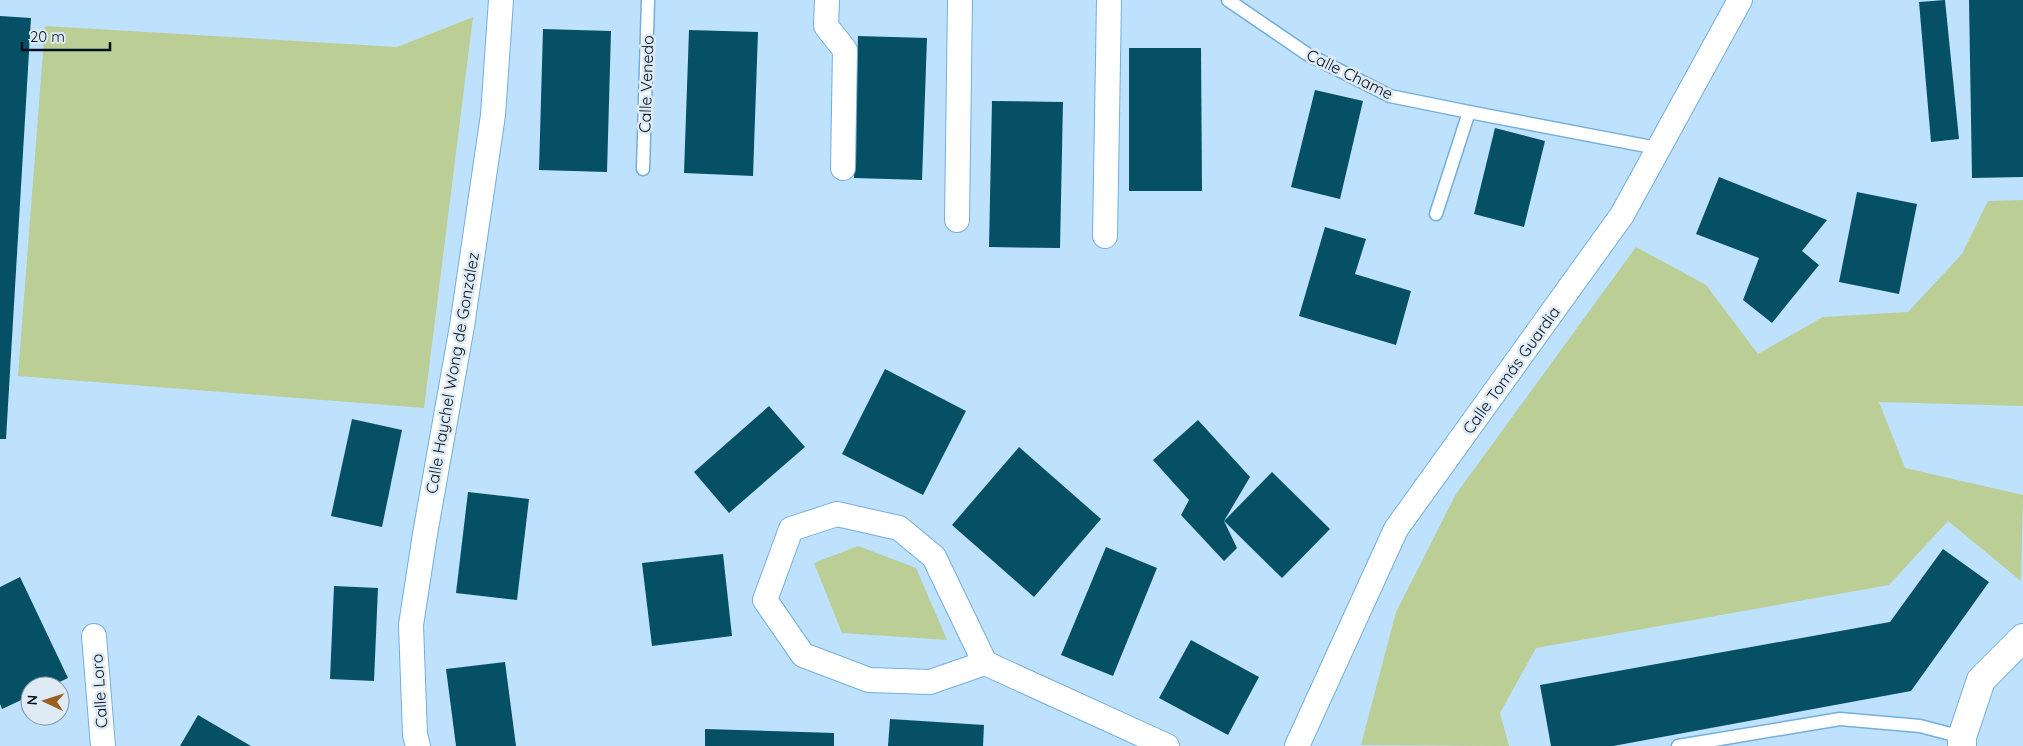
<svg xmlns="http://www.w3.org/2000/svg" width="2023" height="746" viewBox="0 0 2023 746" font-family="Quicksand,sans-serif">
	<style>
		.green { fill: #bbce95 }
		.building { fill: #065065 }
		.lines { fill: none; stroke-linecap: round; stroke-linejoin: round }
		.service-casing { stroke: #74aedd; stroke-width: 15 }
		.minor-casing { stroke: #74aedd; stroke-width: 26 }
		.tertiary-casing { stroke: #74aedd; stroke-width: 30 }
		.service { stroke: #fff; stroke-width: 12 }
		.minor { stroke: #fff; stroke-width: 24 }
		.tertiary { stroke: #fff; stroke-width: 28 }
		.labels { text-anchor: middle; stroke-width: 5; stroke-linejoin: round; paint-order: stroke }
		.street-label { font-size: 16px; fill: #001020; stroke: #dfebf4 }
	</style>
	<rect width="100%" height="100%" fill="#bee1fe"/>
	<g class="green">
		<polygon points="473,17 424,408 18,376 45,26 397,47"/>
		<polygon points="2023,200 2023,406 1879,402 1905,468 2023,495 2021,581 1948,521 1889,585 1536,648 1500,713 1509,746 1361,745 1396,612 1456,494 1636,247 1706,285 1758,354 1823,317 1908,312 1962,254 1988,201"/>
		<polygon points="858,546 916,568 947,640 842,633 814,563"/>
	</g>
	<g class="building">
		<polygon points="1945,0 1959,139 1931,142 1919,2"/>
		<polygon points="1969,0 2023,0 2023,177 1972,178"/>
		<polygon points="0,16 31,18 6,439 0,439"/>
		<polygon points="543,29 611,31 607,172 539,170"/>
		<polygon points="689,30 758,32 753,176 684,173"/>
		<polygon points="858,36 927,38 922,180 854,178"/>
		<polygon points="1129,48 1201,48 1202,191 1129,191"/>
		<polygon points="1315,90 1363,101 1340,199 1291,187"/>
		<polygon points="992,101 1063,102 1060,248 989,247"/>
		<polygon points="1495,128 1545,141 1524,227 1474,214"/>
		<polygon points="1719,177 1827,220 1802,251 1819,265 1772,323 1743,300 1759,258 1696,234"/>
		<polygon points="1857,192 1917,204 1899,294 1839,282"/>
		<polygon points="1325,227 1366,239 1355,274 1411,291 1396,345 1299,316"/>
		<polygon points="885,369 966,411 923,495 842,454"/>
		<polygon points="769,406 805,447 729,513 694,472"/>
		<polygon points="352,419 402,430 382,527 331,516"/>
		<polygon points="1198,420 1250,477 1224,521 1237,548 1224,561 1181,515 1189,500 1153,460"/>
		<polygon points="1019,447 1101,519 1034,597 952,525"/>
		<polygon points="1272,472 1330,529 1282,578 1224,521"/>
		<polygon points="468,492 529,499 517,600 456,593"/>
		<polygon points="1106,547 1157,568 1113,676 1061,655"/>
		<polygon points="1943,549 1989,582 1911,691 1613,746 1551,746 1540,685 1890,622"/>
		<polygon points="723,554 732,636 652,646 642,563"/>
		<polygon points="20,577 68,678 51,686 30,686 30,696 2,709 0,704 0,587"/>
		<polygon points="334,586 378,588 374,681 330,679"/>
		<polygon points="1191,640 1259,677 1228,735 1159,698"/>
		<polygon points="505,662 516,746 456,746 446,669"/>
		<polygon points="198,715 251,746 180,746"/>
		<polygon points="890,719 984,725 983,746 888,746"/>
		<polygon points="705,729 834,733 834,746 705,746"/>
	</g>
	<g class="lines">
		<defs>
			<g id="service">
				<polyline points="1228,0 1307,54 1390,96 1469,112 1436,214"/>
				<polyline points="1469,112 1657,148"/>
				<polyline points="643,169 648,0"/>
				<polyline points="1678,746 1840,719 1920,726 1962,737"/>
			</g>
			<g id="minor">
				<polyline points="827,0 826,26 845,50 843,168"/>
				<polyline points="957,220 960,0"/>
				<polyline points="1105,236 1109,0"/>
				<polyline points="94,636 103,746"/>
				<polyline points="985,663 930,682 869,680 803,655 765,600 791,529 837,514 899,528 934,557 985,663 1167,746"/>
				<polyline points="418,746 415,735 411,625 425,534 462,326 493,115 501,0"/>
				<polyline points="1297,746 1396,529 1622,215 1740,0"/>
			</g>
			<polyline id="tertiary" points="1962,746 1962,737 1981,680 2023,638"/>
		</defs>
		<use href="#service" class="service-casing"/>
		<use href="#minor" class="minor-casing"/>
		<use href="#tertiary" class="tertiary-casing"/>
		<use href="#service" class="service"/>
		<use href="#minor" class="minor"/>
		<use href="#tertiary" class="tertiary"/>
	</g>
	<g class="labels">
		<g class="street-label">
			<text transform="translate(1350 74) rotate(26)" y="6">Calle Chame</text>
			<text transform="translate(646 84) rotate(-88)" y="6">Calle Venedo</text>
			<text transform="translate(1511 370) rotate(-54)" y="6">Calle Tomás Guardia</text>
			<text transform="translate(452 373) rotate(-80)" y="6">Calle Haychel Wong de González</text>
			<text transform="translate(99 691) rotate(-94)" y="6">Calle Loro</text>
		</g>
	</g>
	<g transform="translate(45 701) rotate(274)"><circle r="24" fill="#dfebf4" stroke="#86939f"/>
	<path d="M0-4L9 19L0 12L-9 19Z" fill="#995f1e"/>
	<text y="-8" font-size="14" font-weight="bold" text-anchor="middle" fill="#001020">N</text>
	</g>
	<path d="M22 42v8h88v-8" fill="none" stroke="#001020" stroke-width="2.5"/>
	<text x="30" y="42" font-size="15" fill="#001020" stroke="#dfebf4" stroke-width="4" paint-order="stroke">20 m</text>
</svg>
